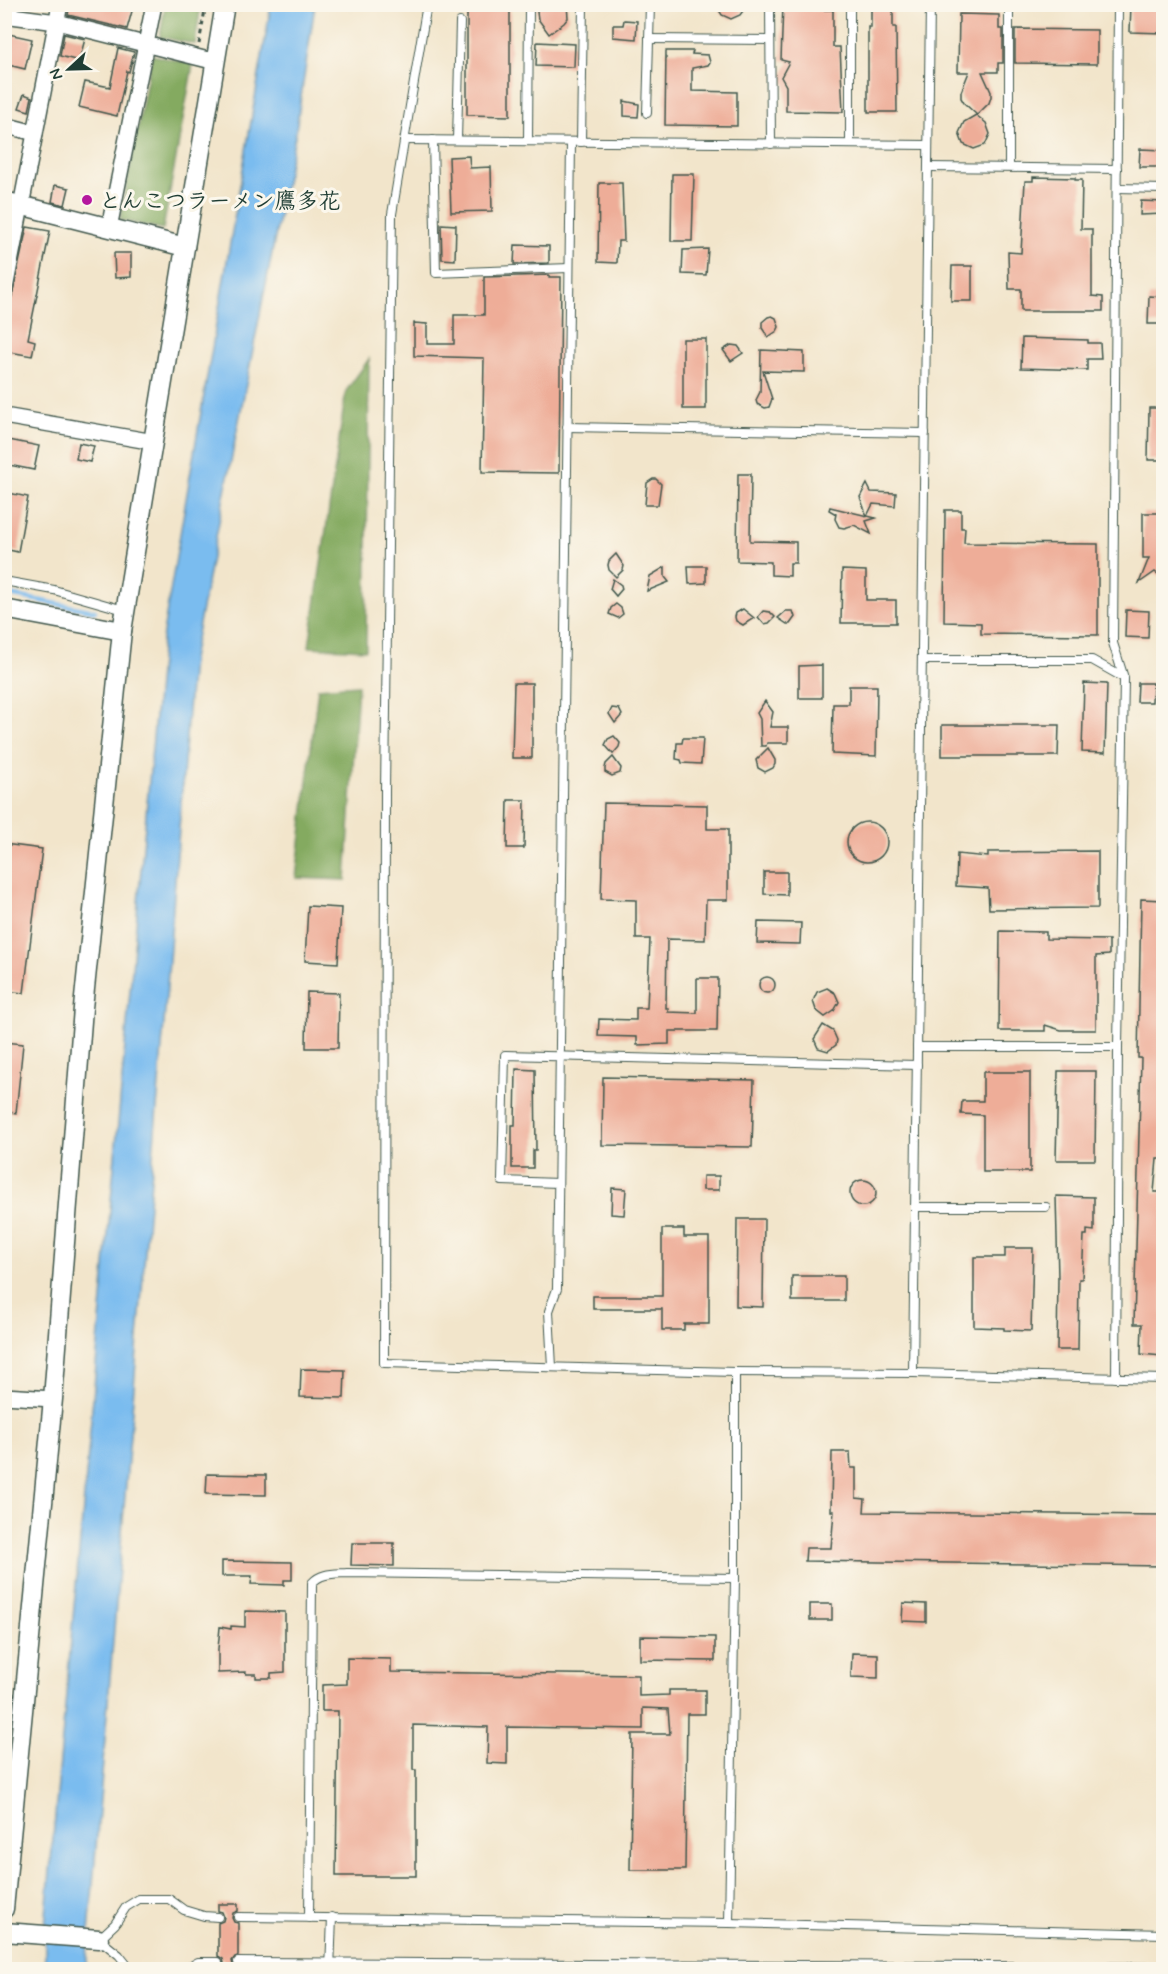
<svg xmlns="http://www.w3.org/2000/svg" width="1168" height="1974" viewBox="0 0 1168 1974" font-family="Mynerve,'Klee One',sans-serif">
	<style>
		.forest { fill: #84aa61; stroke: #52744a; stroke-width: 1.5 }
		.water { fill: #7abcef; stroke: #4c7c92; stroke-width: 1.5 }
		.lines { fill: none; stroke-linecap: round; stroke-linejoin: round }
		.stream { stroke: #7abcef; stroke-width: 4.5 }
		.building { fill: #eead98 }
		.service-casing { stroke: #3f564b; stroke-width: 10 }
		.minor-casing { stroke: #3f564b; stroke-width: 18 }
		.tertiary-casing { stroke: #3f564b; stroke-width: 21 }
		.path { stroke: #3f564b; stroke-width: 3; stroke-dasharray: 4.5 4.5; stroke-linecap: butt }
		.service { stroke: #fff; stroke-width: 8 }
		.minor { stroke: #fff; stroke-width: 15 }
		.tertiary { stroke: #fff; stroke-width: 18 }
		.poi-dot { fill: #b5179e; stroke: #fbf7ec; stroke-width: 2 }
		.labels { text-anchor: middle; stroke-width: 6; stroke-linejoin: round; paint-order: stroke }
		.poi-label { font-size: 22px; font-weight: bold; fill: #1f3d34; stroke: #fbf7ec; text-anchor: start }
	</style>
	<rect width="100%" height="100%" fill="#fbf7ec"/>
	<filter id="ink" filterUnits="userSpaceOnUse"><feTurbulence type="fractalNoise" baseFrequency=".0167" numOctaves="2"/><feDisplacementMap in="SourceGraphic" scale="12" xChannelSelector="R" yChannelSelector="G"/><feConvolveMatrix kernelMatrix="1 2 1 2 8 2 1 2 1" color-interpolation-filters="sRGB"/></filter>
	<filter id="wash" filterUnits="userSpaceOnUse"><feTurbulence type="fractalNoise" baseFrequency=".008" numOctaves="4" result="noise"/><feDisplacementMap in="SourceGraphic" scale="24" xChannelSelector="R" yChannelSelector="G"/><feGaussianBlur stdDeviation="1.35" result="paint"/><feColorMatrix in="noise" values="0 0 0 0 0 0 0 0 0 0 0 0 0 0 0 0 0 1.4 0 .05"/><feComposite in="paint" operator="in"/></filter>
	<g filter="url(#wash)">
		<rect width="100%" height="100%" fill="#f2e5cb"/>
		<g class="forest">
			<polygon points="165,5 201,5 195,44 160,37"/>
			<polygon points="152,55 193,64 163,229 120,220"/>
			<polygon points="369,359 366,650 309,647 346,391"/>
			<polygon points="358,685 346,880 296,878 318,688"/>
		</g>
		<polygon class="water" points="271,5 315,5 295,136 192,659 167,986 86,1969 45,1970 45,1926 162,639"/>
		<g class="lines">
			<polyline class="stream" points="4,594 95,611"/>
		</g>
		<g id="blocks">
			<g class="building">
				<polygon points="70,4 134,4 127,29 68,15"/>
				<polygon points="467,4 510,4 510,116 467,115"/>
				<polygon points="538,4 567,4 568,18 564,23 549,34 538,19 537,12"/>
				<polygon points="715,4 748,4 740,15 731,19 722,15"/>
				<polygon points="783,4 812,4 812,10 833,10 833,47 840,47 843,112 786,111 786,86 781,77 789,62 781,60"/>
				<polygon points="871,4 893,4 893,27 896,27 897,112 868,112 868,27 871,27"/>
				<polygon points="1131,4 1164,4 1164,33 1130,32"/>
				<polygon points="959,14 999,15 999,29 1003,29 1003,63 998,63 998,72 982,72 991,92 991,97 989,103 977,115 964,103 961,98 961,92 969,72 958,72"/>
				<polygon points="624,20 637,21 636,39 613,37 613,25 623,25"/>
				<polygon points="1015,29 1097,30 1097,64 1015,63"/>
				<polygon points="4,33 32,39 25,69 4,64"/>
				<polygon points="64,34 85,39 79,61 60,56"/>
				<polygon points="537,42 575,44 574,67 536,66"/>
				<polygon points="118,48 134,52 129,72 127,71 117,116 79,107 85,82 110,87"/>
				<polygon points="666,51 693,51 692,54 708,55 710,62 708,65 692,68 692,91 737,92 737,126 665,125"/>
				<polygon points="24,94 32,97 29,111 19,108"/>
				<polygon points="624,101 639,104 638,117 624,116"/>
				<polygon points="976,115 986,123 990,134 985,145 974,149 963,144 959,133 964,122"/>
				<polygon points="1140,149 1164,150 1164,167 1139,167"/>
				<polygon points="469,156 470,168 491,167 492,211 451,212 449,157"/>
				<polygon points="672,174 694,174 692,241 671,241"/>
				<polygon points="1033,177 1075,178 1075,180 1082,180 1081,229 1092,229 1092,296 1103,297 1103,311 1021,311 1021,289 1009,289 1008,252 1021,253 1025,181 1033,181"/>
				<polygon points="599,183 622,183 624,241 618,241 617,263 598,262"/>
				<polygon points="55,185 69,188 65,205 52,202"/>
				<polygon points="1141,201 1164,202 1164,214 1140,215"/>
				<polygon points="441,224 456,225 455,260 442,259"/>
				<polygon points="27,227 50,231 28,339 35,341 32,356 4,351 4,331"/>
				<polygon points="515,245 549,246 549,263 514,264"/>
				<polygon points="708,249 706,275 682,274 683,250"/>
				<polygon points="114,253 131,253 131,277 115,278"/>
				<polygon points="952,266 972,266 972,301 951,301"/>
				<polygon points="549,275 549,277 561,277 559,473 482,472 484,358 414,356 414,323 427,324 427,344 454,344 454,315 484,315 484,277"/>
				<polygon points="1149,296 1164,297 1164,324 1148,324"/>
				<polygon points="772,316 776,318 779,327 777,331 768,337 762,328 762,322 768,317"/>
				<polygon points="1022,338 1088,340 1088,343 1100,343 1101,359 1087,359 1087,370 1021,368"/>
				<rect x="683" y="339" width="23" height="70"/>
				<polygon points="731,345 738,346 743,353 731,361 723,350"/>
				<polygon points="761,350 804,352 804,372 763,371 772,399 769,407 765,408 757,404 756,400 760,392"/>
				<polygon points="1149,408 1164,408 1164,460 1148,460"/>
				<polygon points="4,439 39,446 34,470 4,464"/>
				<polygon points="79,443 94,446 90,462 76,459"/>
				<polygon points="738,474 751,474 750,541 796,542 796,563 790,563 790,576 771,575 771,562 737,561"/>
				<polygon points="653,479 656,479 661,484 658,505 645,505 647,483"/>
				<polygon points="867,484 871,492 896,493 895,506 873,504 867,516 860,497"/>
				<polygon points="4,492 28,497 18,552 4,549"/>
				<polygon points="830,507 876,518 866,521 871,534 854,525 844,528 839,527 835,519 836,514 829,510"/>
				<polygon points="945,510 961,510 961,528 965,528 964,543 1098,544 1098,635 981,634 981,623 944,622"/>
				<polygon points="1143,513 1164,513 1164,579 1155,572 1139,583 1149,558 1143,558"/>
				<polygon points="616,554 624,566 623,570 616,577 609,570 608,565 609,561"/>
				<polygon points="688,566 706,566 706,583 689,584"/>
				<polygon points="665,567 665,577 669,582 647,591 650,576"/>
				<polygon points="842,570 866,571 866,600 896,600 896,623 841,623"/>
				<polygon points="613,579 621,585 622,589 616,596 610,589"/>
				<polygon points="616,604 621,608 623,614 618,618 609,614 611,608"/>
				<polygon points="743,609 754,618 743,625 736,621 735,617 736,613"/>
				<polygon points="1126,610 1149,611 1148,638 1125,637"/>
				<polygon points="763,611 770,612 775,617 769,623 764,624 758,617"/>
				<polygon points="786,611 793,611 795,617 790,624 787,624 778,618"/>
				<polygon points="822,665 822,698 799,698 799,666"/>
				<polygon points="514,683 532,683 532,758 512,758"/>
				<polygon points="1084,683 1107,684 1105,753 1082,752"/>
				<polygon points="1138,683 1153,683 1152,702 1137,702"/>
				<polygon points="849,686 877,686 876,756 832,754 833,704 849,704"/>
				<polygon points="765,701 773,712 770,727 788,727 788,743 767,743 766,746 761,746 760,719 757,713"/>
				<polygon points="612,708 619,709 622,715 615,723 609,714"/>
				<polygon points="942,725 1059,725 1058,756 942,756"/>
				<polygon points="614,736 620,743 619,747 613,754 605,745 608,739"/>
				<polygon points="683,738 703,738 701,764 682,763 681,760 676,759 677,743 682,743"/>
				<polygon points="768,748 775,760 775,764 773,768 765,772 758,768 756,760"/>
				<polygon points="613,757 621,768 620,773 612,776 605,772 605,768 606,764"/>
				<polygon points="508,800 525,800 524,848 507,848"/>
				<polygon points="604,803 707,805 707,829 728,829 728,900 706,900 705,940 667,939 666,1008 668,1008 668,1012 697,1013 697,978 718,978 717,1031 669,1031 669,1044 637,1045 637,1037 598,1036 599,1019 636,1020 636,1008 647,1008 650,939 636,939 636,900 601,899"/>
				<circle cx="867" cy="842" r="20"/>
				<polygon points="4,844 42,849 24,993 4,991"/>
				<polygon points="1098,851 1098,908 989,909 988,888 956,886 957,854 988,857 988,852"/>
				<polygon points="764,872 787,872 787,895 764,894"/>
				<polygon points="1141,899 1164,900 1164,1159 1157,1159 1154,1192 1164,1192 1162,1356 1141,1354 1142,1324 1134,1324 1141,1058 1138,1058"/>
				<polygon points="308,906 341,908 338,963 305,961"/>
				<polygon points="758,922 801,923 800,944 757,943"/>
				<polygon points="1000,931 1046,932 1046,939 1109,940 1109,955 1096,956 1096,1030 1061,1030 1045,1025 1045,1031 999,1031"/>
				<circle cx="767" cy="985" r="8"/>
				<polygon points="827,988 835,993 839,1002 834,1011 825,1017 816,1010 813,1001 817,992"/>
				<polygon points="307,992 339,993 338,1048 306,1048"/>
				<polygon points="823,1025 833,1031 837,1040 836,1045 828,1051 818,1048 814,1039"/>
				<polygon points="4,1042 23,1044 16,1113 4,1111"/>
				<polygon points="516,1069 535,1070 536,1150 533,1150 533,1168 512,1168 512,1125 515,1125"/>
				<polygon points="1058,1071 1096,1071 1095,1160 1056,1160"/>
				<polygon points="983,1072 1030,1072 1030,1172 983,1172 983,1115 961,1114 962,1101 983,1101"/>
				<polygon points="603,1077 754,1080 752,1147 602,1145"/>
				<rect x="703" y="1176" width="16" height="14"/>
				<circle cx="863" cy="1193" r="13"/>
				<polygon points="612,1188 626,1189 624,1215 611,1214"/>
				<polygon points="1056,1196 1094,1197 1094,1231 1087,1230 1087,1235 1084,1235 1082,1279 1079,1279 1078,1350 1057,1350 1058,1278"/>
				<polygon points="737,1219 764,1219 763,1307 736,1306"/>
				<polygon points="662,1229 684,1229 684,1237 709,1237 709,1324 684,1324 684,1330 662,1330 662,1309 593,1309 593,1296 662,1296"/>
				<polygon points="1005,1248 1033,1248 1031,1331 1004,1330 1004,1328 974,1327 974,1257 1005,1257"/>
				<rect x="792" y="1276" width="52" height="25"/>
				<polygon points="301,1369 345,1370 344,1398 300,1397"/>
				<polygon points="832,1452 850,1452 851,1468 856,1468 856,1498 865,1499 864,1512 1164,1515 1164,1566 805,1561 806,1548 831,1548 834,1511 831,1511"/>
				<polygon points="207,1474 266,1475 266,1495 206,1494"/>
				<polygon points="352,1543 394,1543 394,1566 351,1565"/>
				<polygon points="222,1561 292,1562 292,1580 284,1580 284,1585 251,1584 252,1576 222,1576"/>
				<polygon points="903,1603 926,1604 926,1622 902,1621"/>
				<rect x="810" y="1604" width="22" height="16"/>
				<polygon points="245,1611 285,1612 285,1672 271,1673 271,1678 256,1678 256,1674 246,1674 246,1672 218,1673 218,1649 220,1627 231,1629 231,1626 245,1627"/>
				<polygon points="640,1636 715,1637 715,1661 640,1660"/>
				<polygon points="852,1653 878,1654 878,1678 851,1677"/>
				<polygon points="347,1658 391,1659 391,1672 639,1675 639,1696 669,1695 669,1690 705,1690 705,1714 687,1714 685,1870 630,1870 632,1734 670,1734 668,1709 643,1708 643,1729 507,1727 507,1764 487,1763 488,1727 413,1725 413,1770 416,1770 416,1876 336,1876 338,1711 322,1711 322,1685 347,1684"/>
				<polygon points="218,1904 238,1904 238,1911 233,1913 232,1918 234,1922 238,1923 238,1956 235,1957 232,1961 233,1965 238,1970 218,1970 224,1963 223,1959 218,1956 218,1923 223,1921 224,1917 222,1912 218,1911"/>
			</g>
		</g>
	</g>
	<g filter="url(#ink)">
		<use href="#blocks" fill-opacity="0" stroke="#3f564b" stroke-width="1.5"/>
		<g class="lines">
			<defs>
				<g id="service">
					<polyline points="427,4 392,214 385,792 384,1363 735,1372 913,1373 1164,1379"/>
					<polyline points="770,4 771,144"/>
					<polyline points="850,4 850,144"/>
					<polyline points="649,39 770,40"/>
					<polyline points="647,113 650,4"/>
					<polyline points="404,140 928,145"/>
					<polyline points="433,140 436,273 569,268"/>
					<polyline points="457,140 460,22"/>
					<polyline points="528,141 529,4"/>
					<polyline points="581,142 583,4"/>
					<polyline points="928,167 1117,169"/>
					<polyline points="1009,167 1009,4"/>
					<polyline points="1117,188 1164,189"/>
					<polyline points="567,427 925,433"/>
					<polyline points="4,581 54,590 124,610"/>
					<polyline points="922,660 1092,660 1124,678"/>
					<polyline points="917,1047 1118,1047"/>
					<polyline points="558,1183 502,1181 505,1055 917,1065"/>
					<polyline points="915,1207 1046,1207"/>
					<polyline points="552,1367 549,1311 557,1289 571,142"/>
					<polyline points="913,1373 930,4"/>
					<polyline points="1116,1378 1118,1047 1124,678 1113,643 1118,4"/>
					<polyline points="238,1917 729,1923 1164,1934"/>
					<path d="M309,1918L312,1583C321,1573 333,1574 347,1573L735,1578"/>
					<polyline points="729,1923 735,1578 735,1372"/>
					<polyline points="238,1962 1164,1967"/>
					<polyline points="131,1970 119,1955 99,1939 115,1924 126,1907 139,1899 169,1899 184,1910 204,1916 218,1917"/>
					<polyline points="184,1970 198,1962 218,1962"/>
					<polyline points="330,1970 332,1917"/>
				</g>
				<g id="minor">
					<polyline points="4,15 57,22 216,62"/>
					<polyline points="4,125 35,133"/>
					<polyline points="109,228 154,4"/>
					<polyline points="4,294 60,4"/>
					<polyline points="4,416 154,442"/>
					<polyline points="4,1396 53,1399"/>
				</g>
				<g id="tertiary">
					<polyline points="4,201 185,247"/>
					<polyline points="4,609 122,631"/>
					<polyline points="4,1909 53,1399 83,1008 122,631 225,4"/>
					<polyline points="4,1932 99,1939"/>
				</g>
			</defs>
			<use href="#service" class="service-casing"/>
			<use href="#minor" class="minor-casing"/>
			<use href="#tertiary" class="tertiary-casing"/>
			<polyline class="path" points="199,44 206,4"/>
			<use href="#service" class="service"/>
			<use href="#minor" class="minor"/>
			<use href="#tertiary" class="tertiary"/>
		</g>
	</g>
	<circle class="poi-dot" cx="87" cy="200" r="6"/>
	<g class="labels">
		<g class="poi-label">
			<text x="99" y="208">とんこつラーメン鷹多花</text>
		</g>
	</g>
	<rect width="1168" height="1974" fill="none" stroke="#fbf7ec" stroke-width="24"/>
	<g transform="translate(69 69) rotate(248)" stroke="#fbf7ec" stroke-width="4.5" paint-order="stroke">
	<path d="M0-4.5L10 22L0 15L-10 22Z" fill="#1f3d34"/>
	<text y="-9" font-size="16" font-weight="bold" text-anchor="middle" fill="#1f3d34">N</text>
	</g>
</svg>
